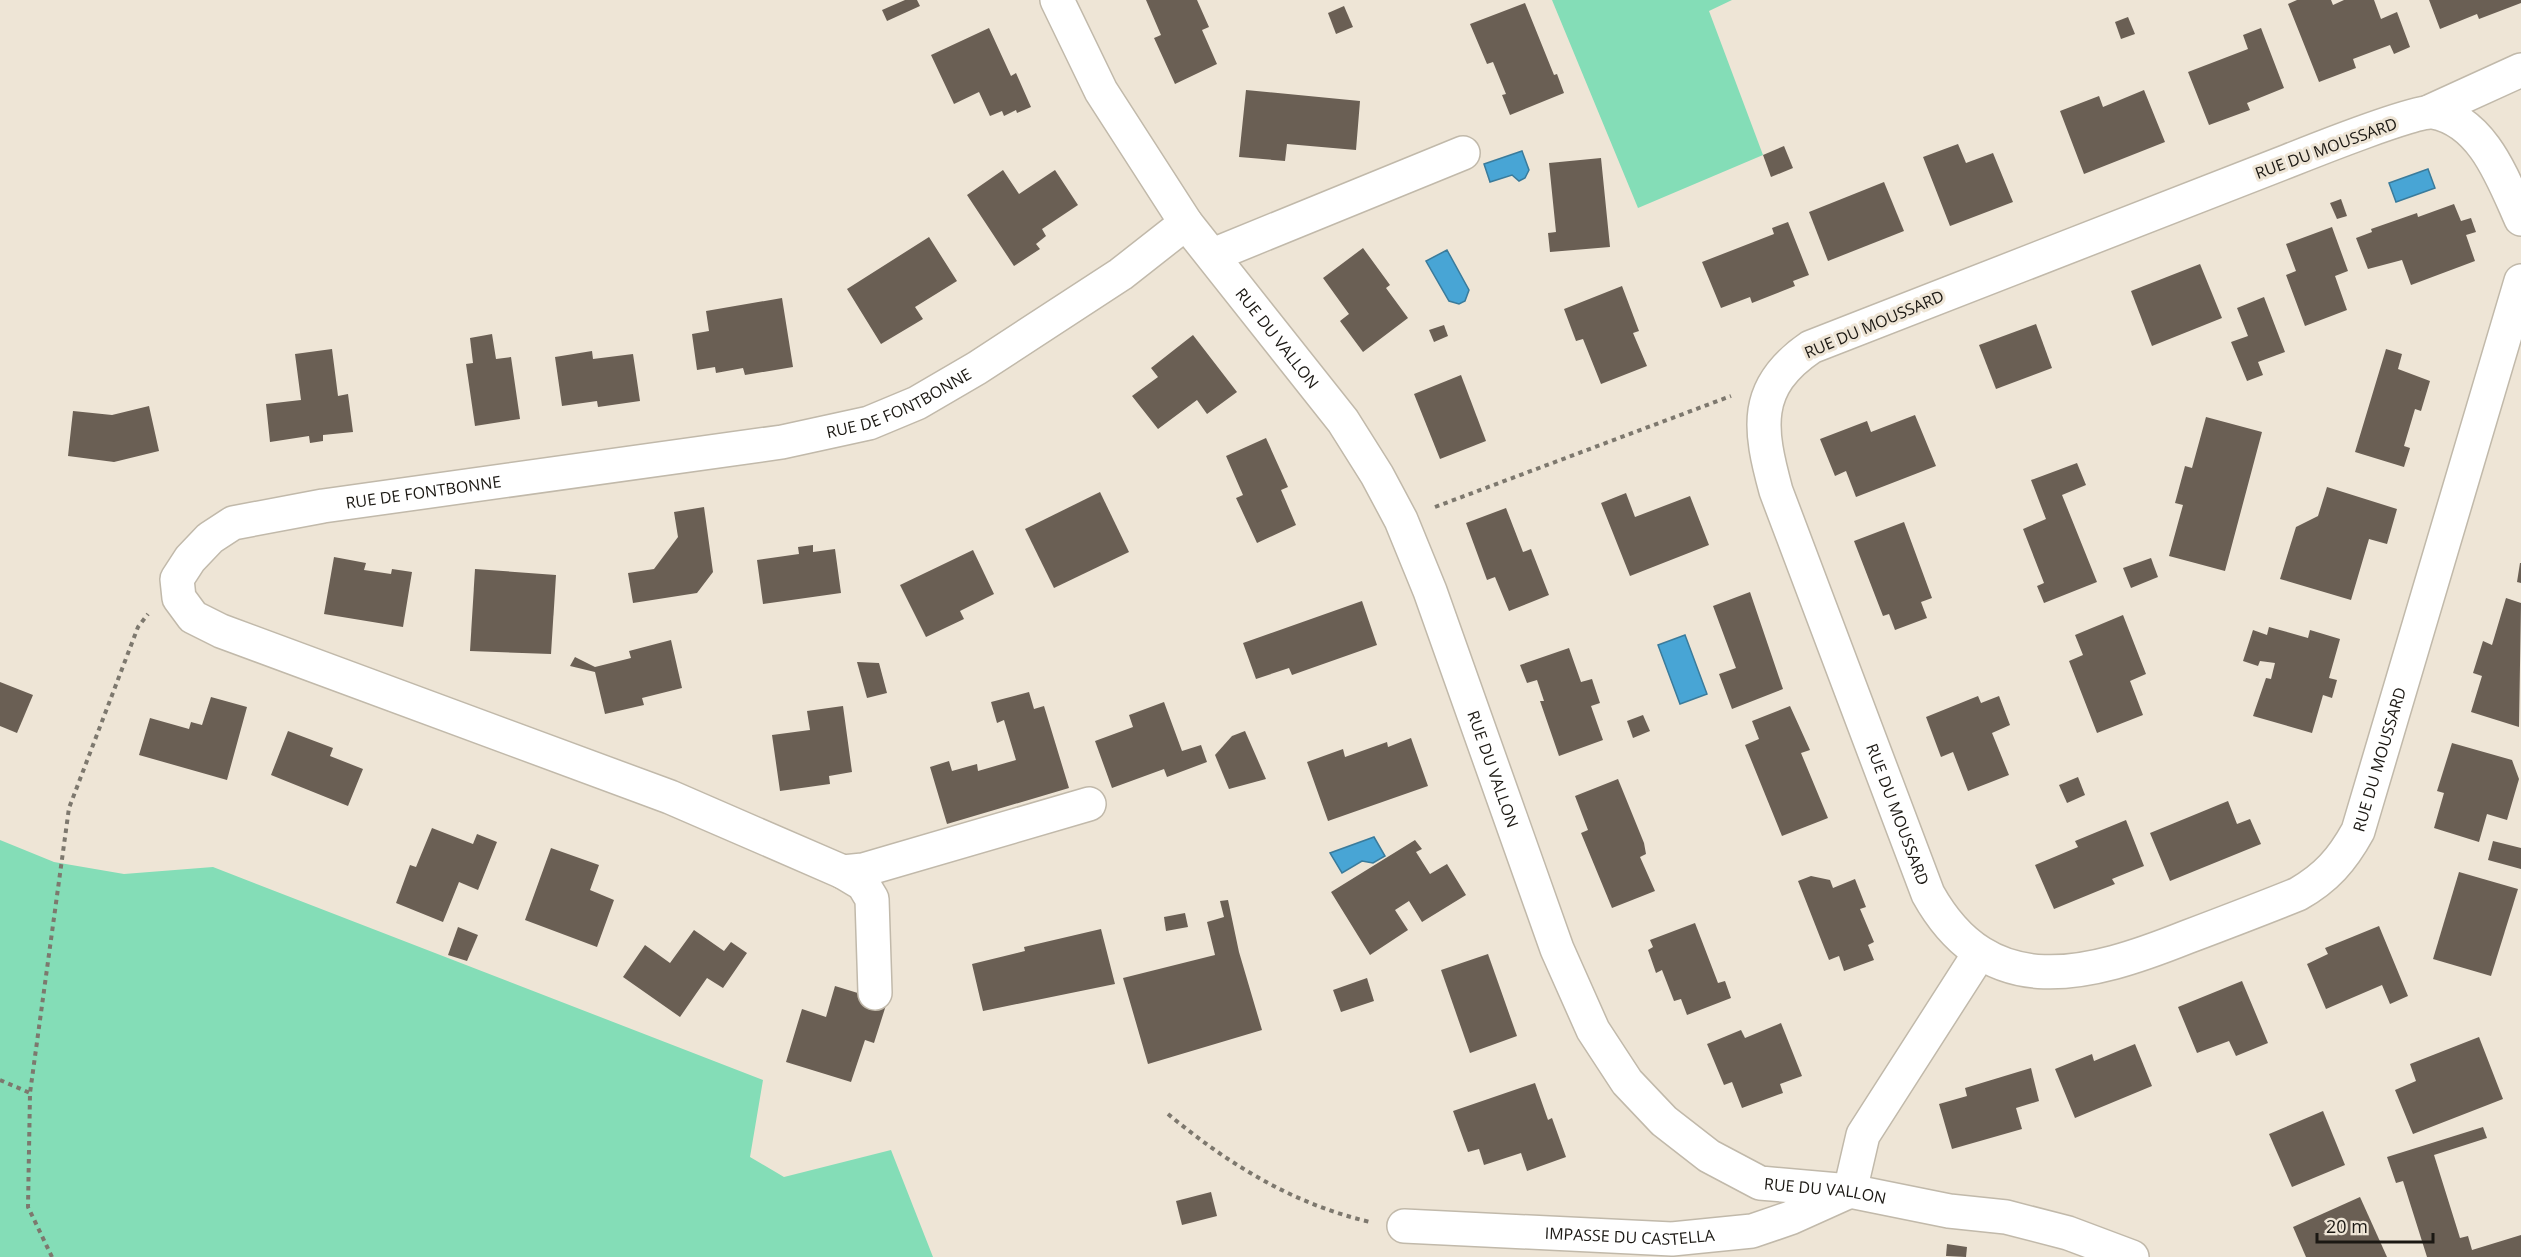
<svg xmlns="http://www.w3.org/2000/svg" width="2521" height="1257" viewBox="0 0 2521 1257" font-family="'Open Sans',sans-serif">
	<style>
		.green { fill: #84ddb7 }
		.water { fill: #48a5d5; stroke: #3a7b9b; stroke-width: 1.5 }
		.building { fill: #6a5f54 }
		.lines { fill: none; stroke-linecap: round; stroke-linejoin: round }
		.minor-casing { stroke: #c1b9aa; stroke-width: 36 }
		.path { stroke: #7d786e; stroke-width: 4; stroke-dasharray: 4.5 4.5; stroke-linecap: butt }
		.minor { stroke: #fff; stroke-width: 33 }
		.labels { text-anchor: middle; stroke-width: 6; stroke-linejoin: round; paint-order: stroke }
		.street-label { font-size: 16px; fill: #1b1813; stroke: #eee5d6 }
	</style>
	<rect width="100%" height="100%" fill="#eee5d6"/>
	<g class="green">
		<polygon points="1552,0 1732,0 1709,11 1763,155 1638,208"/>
		<polygon points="0,840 54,862 124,874 213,867 763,1080 750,1157 784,1177 891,1150 933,1257 0,1257"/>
	</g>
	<g class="water">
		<polygon points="1522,151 1529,170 1525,178 1519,181 1512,175 1490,182 1484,164"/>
		<polygon points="2428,169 2435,188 2396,202 2389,183"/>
		<polygon points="1447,250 1469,290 1465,301 1459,304 1449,301 1426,261"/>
		<polygon points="1685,635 1707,694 1680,704 1658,645"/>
		<polygon points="1374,837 1385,856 1373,863 1362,861 1342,873 1330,853"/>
	</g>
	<g class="building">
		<polygon points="905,0 917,0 920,6 887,21 882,10"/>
		<polygon points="1146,0 1197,0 1209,27 1202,30 1217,64 1175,84 1154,38 1161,35"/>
		<polygon points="2297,0 2331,0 2333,5 2344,0 2374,0 2381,19 2397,12 2410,47 2394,54 2390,45 2353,59 2356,68 2319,82 2288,4"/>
		<polygon points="2429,0 2521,0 2521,3 2479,19 2477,14 2440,29"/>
		<polygon points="1525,3 1554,75 1557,74 1564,93 1510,115 1502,95 1506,94 1493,62 1487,64 1470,24"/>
		<polygon points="1344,6 1353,27 1336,34 1328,13"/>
		<polygon points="2128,17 2135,34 2121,39 2115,22"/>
		<polygon points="989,28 1011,76 1016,73 1031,107 1017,113 1016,110 1004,116 1002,111 990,116 979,92 954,104 931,55"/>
		<polygon points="2261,28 2284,88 2247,103 2250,110 2209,125 2188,72 2248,49 2243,35"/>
		<polygon points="1246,90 1360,101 1356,150 1287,144 1285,161 1239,157"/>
		<polygon points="2144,90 2165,142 2084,174 2060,111 2099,96 2103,107"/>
		<polygon points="1958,144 1966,163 1993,153 2013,202 1950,226 1923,157"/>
		<polygon points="1784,146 1793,168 1771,177 1763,155"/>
		<polygon points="1601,158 1610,247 1550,252 1548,233 1556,232 1549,163"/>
		<polygon points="1003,170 1019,194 1055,170 1078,205 1042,229 1046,236 1036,244 1040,249 1014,266 967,195"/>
		<polygon points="1884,182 1904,231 1828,261 1809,212"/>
		<polygon points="2341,199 2347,216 2337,219 2330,203"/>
		<polygon points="2454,204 2461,221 2471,218 2476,232 2466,235 2475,261 2411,285 2402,260 2368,269 2356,238 2372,232 2371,229 2417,213 2418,217"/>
		<polygon points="1788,222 1809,275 1793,281 1795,286 1752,303 1750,297 1721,308 1702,262 1774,234 1772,228"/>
		<polygon points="2332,227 2348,271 2335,276 2347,310 2305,326 2286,275 2296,271 2286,244"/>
		<polygon points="929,237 957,281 915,307 923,319 881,344 847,289"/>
		<polygon points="1363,248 1390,285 1386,288 1408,318 1363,352 1340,321 1349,314 1323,278"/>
		<polygon points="2200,264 2222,318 2152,346 2131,291"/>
		<polygon points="1622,286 1639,331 1633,333 1647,366 1601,384 1583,339 1576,341 1564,309"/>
		<polygon points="2264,297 2285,352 2258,362 2263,375 2247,381 2231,342 2248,336 2237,308"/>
		<polygon points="782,298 793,367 745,375 743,368 716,373 715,367 697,370 692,334 709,331 706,311"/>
		<polygon points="2036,324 2052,368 1996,389 1979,345"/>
		<polygon points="1444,325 1448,336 1434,342 1429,330"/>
		<polygon points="492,334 496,359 511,357 520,419 475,426 466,364 473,363 470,338"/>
		<polygon points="1193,335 1237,392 1207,414 1197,400 1158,429 1132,396 1158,377 1151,368"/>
		<polygon points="332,349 338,396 348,394 353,432 323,435 323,441 310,443 309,436 270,442 266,404 301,400 295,354"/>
		<polygon points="2386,349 2402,354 2398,369 2430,381 2421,411 2415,409 2404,446 2410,448 2404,467 2355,452"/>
		<polygon points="592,351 593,359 633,354 640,401 598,407 597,401 562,406 555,357"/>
		<polygon points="1461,375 1486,441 1440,459 1414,394"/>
		<polygon points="149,406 159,451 114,462 68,456 73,411 112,415"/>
		<polygon points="1915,415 1936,466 1856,497 1846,471 1835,476 1820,439 1867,421 1871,432"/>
		<polygon points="2206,417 2262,432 2225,571 2169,556 2183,505 2175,503 2185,466 2192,468"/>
		<polygon points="1266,438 1288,487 1281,490 1296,525 1257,543 1236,498 1243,495 1226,456"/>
		<polygon points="2077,463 2086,485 2062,495 2097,582 2044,603 2037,586 2044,583 2023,529 2046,519 2031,480"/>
		<polygon points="2327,487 2397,509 2387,544 2369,539 2351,600 2280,579 2296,527 2318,516"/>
		<polygon points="1100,492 1129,552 1054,588 1025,529"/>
		<polygon points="1626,493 1635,517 1690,496 1709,545 1630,576 1601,503"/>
		<polygon points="704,507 713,572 697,593 633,603 628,573 654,569 678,537 674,512"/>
		<polygon points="1506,508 1523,552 1531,549 1549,595 1509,611 1495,577 1487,580 1466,523"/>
		<polygon points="1904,522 1932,598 1921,602 1927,618 1895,630 1889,614 1883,616 1854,541"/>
		<polygon points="813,545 813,552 835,549 841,593 763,604 757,560 799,554 798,547"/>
		<polygon points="973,550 994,594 960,611 964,619 926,637 900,585"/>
		<polygon points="334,557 366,563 364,570 391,574 392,569 412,572 403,627 324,614"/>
		<polygon points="2151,558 2158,577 2131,588 2123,568"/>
		<polygon points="2520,563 2521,563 2521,583 2517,582"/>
		<polygon points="475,569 556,575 551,654 470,651"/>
		<polygon points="1750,592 1783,689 1732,709 1719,674 1736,668 1713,606"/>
		<polygon points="2506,598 2521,603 2519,727 2471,712 2482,676 2473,673 2483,641 2492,645"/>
		<polygon points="1362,601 1377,645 1292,675 1289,668 1256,679 1243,643"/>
		<polygon points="2123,615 2146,674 2130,681 2143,715 2097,733 2069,661 2083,655 2075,635"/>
		<polygon points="2269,627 2308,638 2310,630 2340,639 2329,678 2337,680 2332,698 2323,695 2312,733 2253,716 2266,678 2271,679 2275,663 2260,661 2258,666 2243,661 2253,630 2267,635"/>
		<polygon points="671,640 682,688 642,698 644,705 605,714 595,672 570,666 575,657 595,667 631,658 629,651"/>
		<polygon points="1569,648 1581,682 1592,679 1600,703 1591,706 1603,740 1559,756 1540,701 1544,701 1537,680 1527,683 1520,665"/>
		<polygon points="857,662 879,663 887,693 867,698"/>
		<polygon points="0,682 33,695 17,733 0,726"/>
		<polygon points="1029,692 1034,709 1044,706 1069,788 947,824 930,767 949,761 952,771 977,764 978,771 1016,760 1004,720 997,723 991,702"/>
		<polygon points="1978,696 1981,703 1999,696 2010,725 1992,733 2009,775 1968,791 1953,752 1941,757 1926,717"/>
		<polygon points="211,697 247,707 227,780 139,755 150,718 189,729 191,722 202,725"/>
		<polygon points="1164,702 1182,751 1201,745 1207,762 1167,777 1164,769 1112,788 1095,741 1133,727 1129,715"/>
		<polygon points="843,706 852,772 829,776 830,784 780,791 772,735 810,730 807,711"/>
		<polygon points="1790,706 1810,750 1801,753 1828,818 1782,836 1745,745 1759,739 1752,721"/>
		<polygon points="1643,715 1650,731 1633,738 1627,721"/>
		<polygon points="288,731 333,748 330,756 363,769 348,806 271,775"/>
		<polygon points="1245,731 1266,779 1229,789 1215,755 1232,736"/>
		<polygon points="1411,738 1428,786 1328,821 1307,762 1343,749 1345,757 1387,742 1388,747"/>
		<polygon points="2452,743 2512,760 2519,779 2507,820 2487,814 2479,842 2434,828 2444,793 2437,791"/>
		<polygon points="2078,777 2085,795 2067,803 2059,785"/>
		<polygon points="1618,779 1644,843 1646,854 1640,857 1655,891 1612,908 1581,833 1588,830 1575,796"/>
		<polygon points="2228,801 2237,824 2250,819 2261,844 2170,881 2150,833"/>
		<polygon points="2126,820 2144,866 2112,879 2115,884 2054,909 2035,865 2078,847 2075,841"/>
		<polygon points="432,828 473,844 477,834 497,842 478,890 459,882 443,922 396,903 410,865 416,867"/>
		<polygon points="1415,840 1422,849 1416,852 1430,874 1447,864 1466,895 1422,922 1409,901 1395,910 1408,930 1370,955 1331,892"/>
		<polygon points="2493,841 2521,848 2521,869 2488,860"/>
		<polygon points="551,848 599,865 590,890 614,900 597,947 525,920"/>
		<polygon points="2459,872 2518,889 2491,976 2433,959"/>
		<polygon points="1811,876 1830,880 1833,888 1855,879 1866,907 1860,909 1874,942 1868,945 1874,960 1844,971 1839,956 1829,960 1798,881"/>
		<polygon points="1228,900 1239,952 1262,1030 1148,1064 1123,978 1215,955 1207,922 1224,917 1220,901"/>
		<polygon points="1185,913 1188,927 1166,931 1164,917"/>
		<polygon points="1695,923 1718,983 1725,981 1731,998 1687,1015 1681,999 1674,1001 1662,970 1656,973 1648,950 1653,947 1650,940"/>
		<polygon points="2379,926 2408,996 2390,1004 2382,985 2326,1009 2307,964 2328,954 2325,948"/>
		<polygon points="458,927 478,935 467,961 448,955"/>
		<polygon points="1101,929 1115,984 983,1011 972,964 1025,951 1024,947"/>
		<polygon points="694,930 724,951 731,942 747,953 723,988 707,978 680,1017 623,977 645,945 670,963"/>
		<polygon points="1488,954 1517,1036 1470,1053 1441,970"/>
		<polygon points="1367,978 1374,1001 1341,1012 1333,990"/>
		<polygon points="2242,981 2268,1043 2236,1056 2229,1041 2197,1053 2178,1007"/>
		<polygon points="835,986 887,1002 874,1043 865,1040 851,1082 786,1062 802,1009 826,1017"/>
		<polygon points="1781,1023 1802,1076 1780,1084 1783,1093 1742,1108 1732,1082 1724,1085 1707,1044 1741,1030 1745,1038"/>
		<polygon points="2479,1037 2503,1099 2413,1134 2395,1090 2416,1081 2410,1064"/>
		<polygon points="2135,1044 2152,1086 2075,1118 2055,1069 2092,1054 2094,1061"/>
		<polygon points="2031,1068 2039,1101 2016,1108 2022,1129 1952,1149 1939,1104 1967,1096 1965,1088"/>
		<polygon points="1535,1083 1548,1120 1552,1118 1566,1157 1527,1171 1521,1153 1484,1165 1479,1149 1468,1152 1453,1111"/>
		<polygon points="2323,1111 2345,1165 2292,1187 2269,1134"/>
		<polygon points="2483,1127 2487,1138 2434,1155 2460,1238 2468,1236 2472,1250 2521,1235 2521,1257 2427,1257 2403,1181 2396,1183 2387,1157"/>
		<polygon points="1211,1192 1217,1216 1182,1225 1176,1201"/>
		<polygon points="2360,1197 2387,1257 2306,1257 2293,1227"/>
		<polygon points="1947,1244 1967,1247 1966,1257 1946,1256"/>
	</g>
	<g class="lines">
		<defs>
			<g id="minor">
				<path id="s1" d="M1057,0L1101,91L1186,223L1343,421L1377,475L1401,520L1430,591L1557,949L1593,1030L1627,1082L1664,1121L1709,1156L1760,1183L1850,1191L1949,1211L2006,1217L2068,1233L2132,1257"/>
				<polyline points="2431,111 2521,70"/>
				<path id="s2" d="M2521,219C2503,179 2483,121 2433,112C2418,109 2308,153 2288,161C2129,223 1970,285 1811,347C1752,387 1759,429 1776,491L1928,894C1990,1005 2089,976 2187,937C2224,923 2261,909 2298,894C2326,878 2342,860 2358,831L2521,281"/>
				<polyline points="1213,255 1463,153"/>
				<path id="s3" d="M1089,804L863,870L843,872L670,797L221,631L193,617L179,598L177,579L190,559L210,538L233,523L323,506L782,442L869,423L917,403L977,368L1121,274L1186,223"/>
				<polyline points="843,872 863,884 872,899 875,993"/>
				<path id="s4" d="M1404,1226L1672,1239L1752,1231L1790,1218L1850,1191L1863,1135L1979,954"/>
			</g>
		</defs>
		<use href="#minor" class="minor-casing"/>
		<g class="path">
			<polyline points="1435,507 1731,396"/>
			<polyline points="0,1080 30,1093"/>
			<path d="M1168,1114C1228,1164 1293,1204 1370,1222"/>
			<polyline points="52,1257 28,1207 30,1093 69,808 138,627 148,614"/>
		</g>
		<use href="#minor" class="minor"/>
	</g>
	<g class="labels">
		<g class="street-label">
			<text transform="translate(2326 148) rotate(-20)" y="6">RUE DU MOUSSARD</text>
			<text transform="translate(1874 324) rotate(-23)" y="6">RUE DU MOUSSARD</text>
			<text dy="6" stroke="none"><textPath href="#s1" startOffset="405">RUE DU VALLON</textPath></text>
			<text dy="6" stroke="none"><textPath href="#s3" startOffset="1756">RUE DE FONTBONNE</textPath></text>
			<text dy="6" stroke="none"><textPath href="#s3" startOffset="1270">RUE DE FONTBONNE</textPath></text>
			<text dy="6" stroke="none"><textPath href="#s2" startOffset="1980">RUE DU MOUSSARD</textPath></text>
			<text dy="6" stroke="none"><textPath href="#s1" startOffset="891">RUE DU VALLON</textPath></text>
			<text dy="6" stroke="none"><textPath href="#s2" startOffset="1318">RUE DU MOUSSARD</textPath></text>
			<text dy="6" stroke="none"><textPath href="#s1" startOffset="1467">RUE DU VALLON</textPath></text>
			<text dy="6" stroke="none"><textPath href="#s4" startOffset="226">IMPASSE DU CASTELLA</textPath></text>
		</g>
	</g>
	<path d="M2317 1233v9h116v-9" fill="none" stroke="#1b1813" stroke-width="3"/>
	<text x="2326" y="1233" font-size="18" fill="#1b1813" stroke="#eee5d6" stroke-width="4.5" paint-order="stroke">20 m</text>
</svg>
